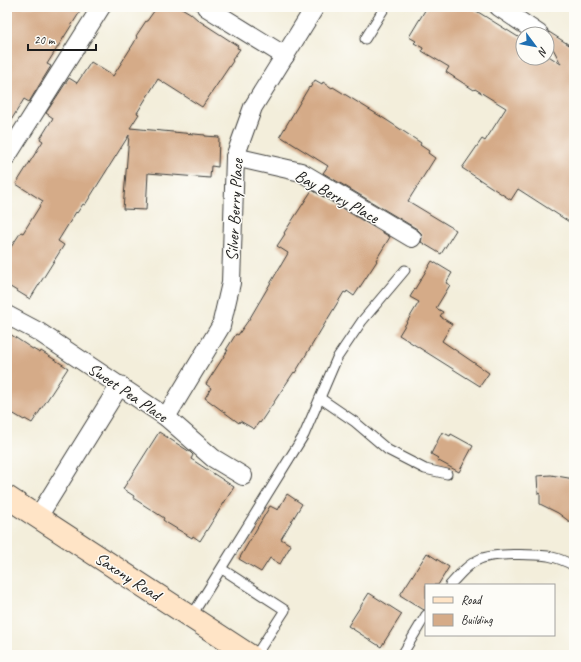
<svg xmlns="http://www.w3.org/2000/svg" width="581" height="662" viewBox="0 0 581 662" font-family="Caveat,sans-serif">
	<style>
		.building { fill: #d5ab88 }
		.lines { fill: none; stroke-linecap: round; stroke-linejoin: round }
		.lane-casing { stroke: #3c3c39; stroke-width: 11 }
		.street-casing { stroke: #3c3c39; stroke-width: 20 }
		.secondary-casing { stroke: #3c3c39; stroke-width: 24 }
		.lane { stroke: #fff; stroke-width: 9 }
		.street { stroke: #fff; stroke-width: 18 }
		.secondary { stroke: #ffe4c6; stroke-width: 22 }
		.labels { text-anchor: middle; stroke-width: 3; stroke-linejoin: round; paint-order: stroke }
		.street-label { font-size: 17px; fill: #1c1c1c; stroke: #fdfcf7 }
	</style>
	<rect width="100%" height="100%" fill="#fdfcf7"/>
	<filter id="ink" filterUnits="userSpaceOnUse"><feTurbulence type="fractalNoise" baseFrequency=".025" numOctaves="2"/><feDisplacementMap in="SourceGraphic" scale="8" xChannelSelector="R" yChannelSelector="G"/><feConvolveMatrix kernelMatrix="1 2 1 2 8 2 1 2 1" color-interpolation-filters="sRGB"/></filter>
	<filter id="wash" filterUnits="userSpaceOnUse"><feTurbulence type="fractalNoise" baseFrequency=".012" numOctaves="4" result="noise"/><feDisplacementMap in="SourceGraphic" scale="16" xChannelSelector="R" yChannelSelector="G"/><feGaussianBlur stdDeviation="0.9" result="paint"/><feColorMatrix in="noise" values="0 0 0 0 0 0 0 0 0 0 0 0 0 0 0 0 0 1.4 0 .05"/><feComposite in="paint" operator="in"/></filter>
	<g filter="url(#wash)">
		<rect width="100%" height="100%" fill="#f3eedb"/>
		<g id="blocks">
			<g class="building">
				<polygon points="7,7 83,7 47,64 51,66 29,102 24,99 7,127"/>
				<polygon points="157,7 180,7 190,13 198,20 238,46 237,48 240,49 232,60 233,61 202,107 158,79 137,113 139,114 130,128 205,135 205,136 219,137 218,167 211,166 210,178 148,173 146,210 123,209 129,135 85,205 83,204 77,213 76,212 58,241 64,245 30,299 7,285 7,253 21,232 23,233 43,201 16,184 43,141 40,139 53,118 46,113 69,78 77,83 91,62 113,76 134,43 137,37 136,36 146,21 147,21"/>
				<polygon points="427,7 470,7 523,40 523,58 547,58 547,55 561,64 548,39 549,32 574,48 574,225 518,189 511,200 462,168 482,139 485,141 506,108 475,89 474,90 446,72 449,67 422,51 423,48 414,43 416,41 409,37"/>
				<polygon points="315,80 322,84 323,82 332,88 333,87 388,121 421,143 420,145 429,151 428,153 435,158 408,201 456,230 441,254 421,242 422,238 421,233 417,229 323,173 328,166 280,136 309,87 310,88"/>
				<polygon points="312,190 390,237 376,260 377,261 354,296 347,291 346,293 344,292 295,373 294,372 260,423 259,422 254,429 240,421 239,423 205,398 211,388 206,384 228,350 226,350 236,334 238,335 250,318 287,255 288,253 277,246 285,234 284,233"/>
				<polygon points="432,261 452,273 446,283 450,285 436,308 443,312 440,316 442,317 442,318 452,324 442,341 489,373 480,386 399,335 419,302 410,297"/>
				<polygon points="7,332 31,348 40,353 41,351 68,368 32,423 25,419 24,420 7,410"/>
				<polygon points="159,432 190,452 193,455 191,459 234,487 200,541 193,536 192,538 167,523 163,520 164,518 133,498 134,496 123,489"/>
				<polygon points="442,432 450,436 451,434 473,446 459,472 437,460 438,458 431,454"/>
				<polygon points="551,475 574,479 574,525 558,513 540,504 540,493 538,494 537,476"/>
				<polygon points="287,494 302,504 281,539 291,545 280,564 270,558 261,572 239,559 270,506 278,510"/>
				<polygon points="427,553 449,567 438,585 426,585 426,609 424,610 400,595"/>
				<polygon points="369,593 402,614 381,647 348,626"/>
			</g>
		</g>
	</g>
	<g filter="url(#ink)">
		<use href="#blocks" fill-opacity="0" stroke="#3c3c39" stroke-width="1"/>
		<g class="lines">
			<defs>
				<g id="lane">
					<polyline points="365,39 385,7"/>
					<polyline points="320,398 355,422 388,450 425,469 447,474"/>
					<polyline points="222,569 285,610 256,655"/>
					<path d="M450,585C459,575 468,564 480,559C494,553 532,554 548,556C557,558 566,561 574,566"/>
					<polyline points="191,617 304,435 337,358 362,321 405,270"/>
					<polyline points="402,655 426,615"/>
				</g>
				<g id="street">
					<polyline points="206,7 285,56"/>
					<polyline points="499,7 539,34"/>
					<polyline points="7,156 101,7"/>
					<polyline points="235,157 301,172 412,238"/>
					<polyline points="7,315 39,332 166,417 213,458 243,476"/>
					<polyline points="166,417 221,326 231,283 235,157 253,107 315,7"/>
					<polyline points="38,517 120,385"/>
				</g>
				<polyline id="secondary" points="7,497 249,655"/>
			</defs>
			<use href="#lane" class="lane-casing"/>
			<use href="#street" class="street-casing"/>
			<use href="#secondary" class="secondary-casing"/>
			<use href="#lane" class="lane"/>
			<use href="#street" class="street"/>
			<use href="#secondary" class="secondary"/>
		</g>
	</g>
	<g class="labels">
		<g class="street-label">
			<text transform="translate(337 196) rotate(29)" y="6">Bay Berry Place</text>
			<text transform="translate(234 210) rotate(-87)" y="6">Silver Berry Place</text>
			<text transform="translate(128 392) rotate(34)" y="6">Sweet Pea Place</text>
			<text transform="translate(128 576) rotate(33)" y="6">Saxony Road</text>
		</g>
	</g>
	<rect width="581" height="662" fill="none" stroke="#fdfcf7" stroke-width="24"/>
	<rect x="425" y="584" width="130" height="52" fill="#fdfcf7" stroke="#a3a29f"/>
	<rect x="433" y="597" width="20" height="6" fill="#ffe4c6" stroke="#a3a29f"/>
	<text x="461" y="604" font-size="12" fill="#1c1c1c">Road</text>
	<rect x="433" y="614" width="20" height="12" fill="#d5ab88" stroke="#a3a29f"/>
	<text x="461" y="624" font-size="12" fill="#1c1c1c">Building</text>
	<g transform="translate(535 46) rotate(122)"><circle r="19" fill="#fdfcf7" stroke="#a3a29f"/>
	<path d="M0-3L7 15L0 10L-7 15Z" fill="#1f6fb2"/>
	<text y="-6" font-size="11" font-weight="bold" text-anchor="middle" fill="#1c1c1c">N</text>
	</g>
	<path d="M28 44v6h68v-6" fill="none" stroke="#1c1c1c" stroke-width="2"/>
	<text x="34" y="44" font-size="12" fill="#1c1c1c" stroke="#fdfcf7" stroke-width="3" paint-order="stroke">20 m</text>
</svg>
